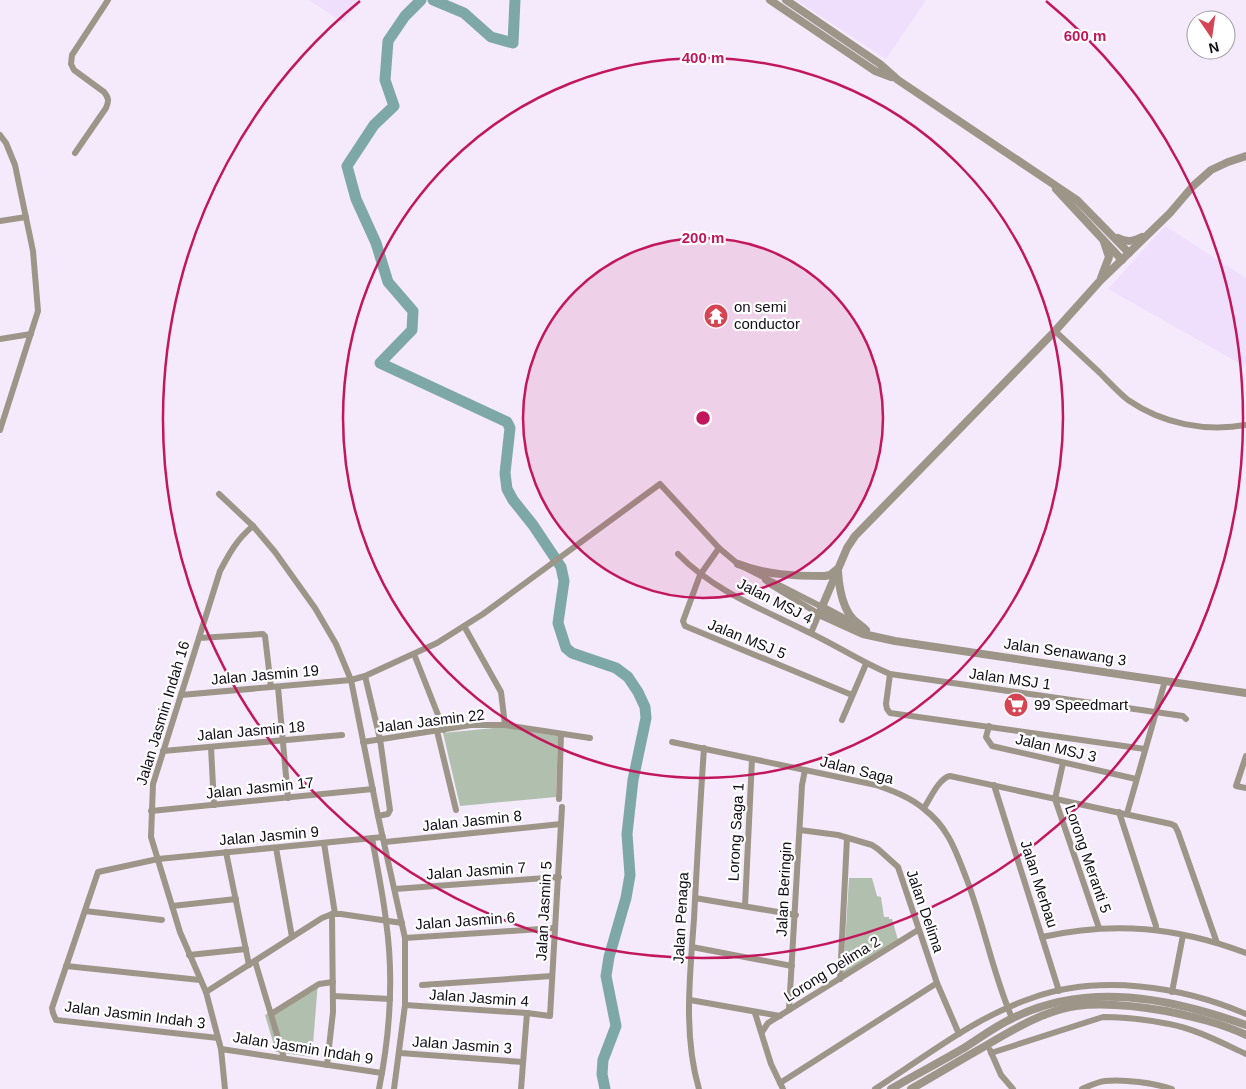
<svg xmlns="http://www.w3.org/2000/svg" width="1246" height="1089" viewBox="0 0 1246 1089" font-family="Arial,sans-serif">
	<style>
		.built { fill: #efdffc }
		.green { fill: #b1c0ae }
		.lines { fill: none; stroke-linecap: round; stroke-linejoin: round }
		.river { stroke: #7ea7a8; stroke-width: 11 }
		.minor { stroke: #9e9589; stroke-width: 6 }
		.tertiary { stroke: #9e9589; stroke-width: 8 }
		.ring { fill: none; stroke: #c2185b; stroke-width: 2.5 }
		.labels { text-anchor: middle; stroke-width: 4.5; stroke-linejoin: round; paint-order: stroke }
		.poi-label { font-size: 15px; fill: #120d17; stroke: #fff; text-anchor: start }
		.street-label { font-size: 15px; fill: #120d17; stroke: #fff }
		.centre { fill: #c2185b; stroke: #fff; stroke-width: 2.5 }
		.ring-label { font-size: 15px; text-anchor: middle; font-weight: bold; fill: #c2185b; stroke: #fff; stroke-width: 4.5; stroke-linejoin: round; paint-order: stroke }
	</style>
	<rect width="100%" height="100%" fill="#f4eafc"/>
	<g class="built">
		<polygon points="309,0 359,0 344,23"/>
		<polygon points="796,0 926,0 886,59"/>
		<polygon points="1165,226 1246,278 1246,367 1108,289"/>
	</g>
	<g class="green">
		<polygon points="504,727 558,736 556,797 460,806 443,733"/>
		<polygon points="849,878 872,878 877,896 881,897 884,917 889,917 889,919 892,919 898,940 843,976"/>
		<polygon points="318,982 312,1057 276,1052 265,1015"/>
	</g>
	<g class="lines">
		<g class="river">
			<polyline points="421,0 405,16 388,41 385,80 394,106 374,125 347,166 356,199 376,243 388,282 413,311 412,330 380,363 507,422 510,428 505,473 507,489 513,500 533,525 561,567 564,581 558,623 566,648 572,653 616,668 628,677 638,692 645,707 646,718 633,780 627,834 630,875 626,898 609,957 606,976 616,1026 603,1060 602,1074 605,1089"/>
			<polyline points="433,0 464,13 491,37 513,43 515,0"/>
		</g>
		<g class="minor">
			<polyline points="0,135 6,143 15,165 33,251 38,311 0,430"/>
			<path d="M75,153L106,108C109,101 109,98 104,92L74,70L71,64L72,55L108,0"/>
			<polyline points="0,221 26,217"/>
			<path d="M1055,331C1070,345 1085,359 1100,373C1109,382 1118,392 1128,400C1163,424 1205,432 1246,425"/>
			<polyline points="0,339 31,334"/>
			<polyline points="219,494 253,526 275,552 315,608 336,644 351,680 378,816 405,938 405,1005 394,1089"/>
			<polyline points="719,548 700,575 683,621 685,626 852,695"/>
			<path d="M678,554C714,591 762,609 808,632C836,645 861,662 890,674L1183,716L1186,719"/>
			<polyline points="765,580 771,585 819,614 811,633"/>
			<polyline points="464,626 501,692 505,725"/>
			<polyline points="199,638 263,634 265,636 271,687"/>
			<polyline points="414,654 444,730"/>
			<polyline points="890,674 886,704 887,709 890,713 1145,749"/>
			<polyline points="365,676 380,739 390,810 388,814 378,816"/>
			<polyline points="278,687 288,798"/>
			<polyline points="181,695 351,680 365,676 437,643 483,614 660,484 719,548 738,564 822,607"/>
			<polyline points="842,720 866,664"/>
			<polyline points="989,726 986,737 992,746 1136,779"/>
			<polyline points="437,731 456,810"/>
			<polyline points="363,742 471,725 505,725 590,738"/>
			<path d="M672,742L876,785C893,791 910,797 924,809C949,828 956,852 967,880C984,925 993,974 1012,1018"/>
			<polyline points="211,747 214,805"/>
			<polyline points="163,751 342,735"/>
			<polyline points="1246,756 1236,786 1246,788"/>
			<polyline points="1063,763 1055,799 1099,928"/>
			<polyline points="994,785 1059,991"/>
			<polyline points="559,799 561,734"/>
			<path d="M924,808C930,799 939,778 950,776L1171,824L1175,826L1178,832L1217,943"/>
			<polyline points="1128,810 1165,681"/>
			<polyline points="151,811 373,789"/>
			<polyline points="1119,812 1156,926 1156,930"/>
			<polyline points="800,830 838,835 872,845 878,849 898,867 937,983 959,1034"/>
			<path d="M372,838C377,866 383,894 386,921C394,977 390,1034 379,1089"/>
			<polyline points="385,842 561,824"/>
			<polyline points="324,843 335,914"/>
			<polyline points="276,848 292,937"/>
			<polyline points="226,852 249,965"/>
			<polyline points="395,889 559,877"/>
			<polyline points="695,898 796,915"/>
			<polyline points="172,906 236,899"/>
			<polyline points="745,906 752,759"/>
			<polyline points="85,911 162,920"/>
			<path d="M1042,937C1114,921 1177,927 1246,953"/>
			<polyline points="405,938 555,928"/>
			<polyline points="692,947 792,966"/>
			<polyline points="189,955 246,949"/>
			<polyline points="255,961 284,1058"/>
			<polyline points="66,966 200,980"/>
			<polyline points="840,979 847,838"/>
			<polyline points="422,985 552,976"/>
			<polyline points="206,992 322,918 332,914 341,914 402,923"/>
			<polyline points="1172,992 1183,935"/>
			<polyline points="333,996 390,999"/>
			<polyline points="690,1000 780,1016"/>
			<polyline points="405,1005 527,1013 550,1016 562,807"/>
			<polyline points="789,1010 802,785 805,770"/>
			<polyline points="755,1013 771,1064 783,1089"/>
			<polyline points="271,1014 319,984 333,982"/>
			<polyline points="762,1032 768,1023 918,930"/>
			<polyline points="218,1038 56,1020 53,1013 52,1008 98,872 158,859 383,837"/>
			<polyline points="221,1049 382,1073"/>
			<polyline points="990,1050 1001,1075 1013,1089"/>
			<polyline points="400,1053 523,1062"/>
			<path d="M991,1053L1103,1017C1125,1017 1149,1020 1169,1024C1196,1029 1222,1043 1246,1054"/>
			<polyline points="327,1065 333,1012 332,914"/>
			<polyline points="780,1083 937,983"/>
			<path d="M225,1089L221,1049L206,992L180,932L151,837L153,784L220,571C229,554 237,539 253,526"/>
			<polyline points="521,1089 527,1013"/>
			<path d="M699,1089C683,1035 690,975 694,919C697,862 700,805 704,748"/>
			<path d="M875,1089C925,1057 975,1017 1032,998C1099,974 1181,986 1246,1014"/>
			<path d="M1082,1089C1089,1086 1097,1082 1105,1081C1124,1079 1154,1083 1172,1089"/>
		</g>
		<g class="tertiary">
			<polyline points="770,0 875,71 891,77"/>
			<polyline points="786,0 880,64 898,80 1077,200 1129,253"/>
			<polyline points="1246,156 1228,162 1211,170 1193,186 1170,213 1099,282 1055,331 855,536 847,548 819,614 863,634 895,641 1246,693"/>
			<polyline points="1056,189 1122,260"/>
			<path d="M1118,238C1127,243 1134,241 1142,237"/>
			<polyline points="1101,278 1109,257 1104,242"/>
			<path d="M738,564C766,575 795,576 825,576L830,575L836,570"/>
			<path d="M838,571C839,587 842,607 853,619C857,623 862,626 866,630"/>
			<polyline points="822,607 856,625"/>
			<path d="M891,1089C915,1075 940,1062 964,1048C980,1038 995,1026 1013,1018C1088,981 1170,998 1246,1025"/>
			<path d="M911,1089C934,1076 957,1062 980,1049C1009,1032 1042,1011 1076,1006C1106,1002 1137,1006 1166,1011C1194,1017 1221,1023 1246,1035"/>
		</g>
	</g>
	<circle cx="703" cy="418" r="180" fill="#c2185b" fill-opacity=".12"/>
	<g class="ring">
		<circle cx="703" cy="418" r="180"/>
		<circle cx="703" cy="418" r="360"/>
		<path d="M1046 1A540 540 0 1 1 360 1"/>
	</g>
	<defs>
		<symbol id="temple-disc" viewBox="-11 -11 22 22"><circle r="9.5" fill="#d54453" stroke="#fff"/><path d="M0-6L5-2H3V0L6.5 2.5H4V6H1.5V3h-3V6H-4V2.5H-6.5L-3 0V-2H-5Z" fill="#fff"/></symbol>
		<symbol id="supermarket-disc" viewBox="-11 -11 22 22"><circle r="9.5" fill="#d54453" stroke="#fff"/><path d="M-6-5.5h2.5l.6 2H6L4.5 2H-2.5L-4.4-4H-6ZM-1.5 3.2a1.3 1.3 0 1 0 .1 0ZM3 3.2a1.3 1.3 0 1 0 .1 0Z" fill="#fff"/></symbol>
	</defs>
	<g fill-rule="evenodd">
		<use href="#temple-disc" x="702" y="302" width="28" height="28"/>
		<use href="#supermarket-disc" x="1002" y="691" width="28" height="28"/>
	</g>
	<g class="labels">
		<g class="poi-label">
			<text x="734" y="312">on semi<tspan x="734" dy="17">conductor</tspan></text>
			<text x="1034" y="710">99 Speedmart</text>
		</g>
		<g class="street-label">
			<text transform="translate(775 601) rotate(27)" y="5">Jalan MSJ 4</text>
			<text transform="translate(747 639) rotate(22)" y="5">Jalan MSJ 5</text>
			<text transform="translate(1065 652) rotate(8)" y="5">Jalan Senawang 3</text>
			<text transform="translate(265 675) rotate(-5)" y="5">Jalan Jasmin 19</text>
			<text transform="translate(1010 679) rotate(8)" y="5">Jalan MSJ 1</text>
			<text transform="translate(163 713) rotate(-73)" y="5">Jalan Jasmin Indah 16</text>
			<text transform="translate(431 721) rotate(-7)" y="5">Jalan Jasmin 22</text>
			<text transform="translate(251 731) rotate(-5)" y="5">Jalan Jasmin 18</text>
			<text transform="translate(1056 748) rotate(13)" y="5">Jalan MSJ 3</text>
			<text transform="translate(857 770) rotate(14)" y="5">Jalan Saga</text>
			<text transform="translate(260 788) rotate(-6)" y="5">Jalan Jasmin 17</text>
			<text transform="translate(472 821) rotate(-6)" y="5">Jalan Jasmin 8</text>
			<text transform="translate(736 832) rotate(-87)" y="5">Lorong Saga 1</text>
			<text transform="translate(269 836) rotate(-5)" y="5">Jalan Jasmin 9</text>
			<text transform="translate(1088 859) rotate(71)" y="5">Lorong Meranti 5</text>
			<text transform="translate(476 871) rotate(-4)" y="5">Jalan Jasmin 7</text>
			<text transform="translate(1039 884) rotate(72)" y="5">Jalan Merbau</text>
			<text transform="translate(784 889) rotate(-87)" y="5">Jalan Beringin</text>
			<text transform="translate(544 911) rotate(-87)" y="5">Jalan Jasmin 5</text>
			<text transform="translate(925 911) rotate(71)" y="5">Jalan Delima</text>
			<text transform="translate(681 918) rotate(-87)" y="5">Jalan Penaga</text>
			<text transform="translate(465 921) rotate(-4)" y="5">Jalan Jasmin 6</text>
			<text transform="translate(832 969) rotate(-32)" y="5">Lorong Delima 2</text>
			<text transform="translate(479 998) rotate(4)" y="5">Jalan Jasmin 4</text>
			<text transform="translate(135 1015) rotate(7)" y="5">Jalan Jasmin Indah 3</text>
			<text transform="translate(462 1045) rotate(4)" y="5">Jalan Jasmin 3</text>
			<text transform="translate(303 1048) rotate(9)" y="5">Jalan Jasmin Indah 9</text>
		</g>
	</g>
	<circle cx="703" cy="418" r="8" class="centre"/>
	<g class="ring-label">
		<text x="1085" y="41">600 m</text>
		<text x="703" y="63">400 m</text>
		<text x="703" y="243">200 m</text>
	</g>
	<g transform="translate(1211 35) rotate(167)"><circle r="24" fill="#ffffff" stroke="#a09ea2"/>
	<path d="M0-4L9 19L0 12L-9 19Z" fill="#d54453"/>
	<text y="-8" font-size="14" font-weight="bold" text-anchor="middle" fill="#120d17">N</text>
	</g>
</svg>
